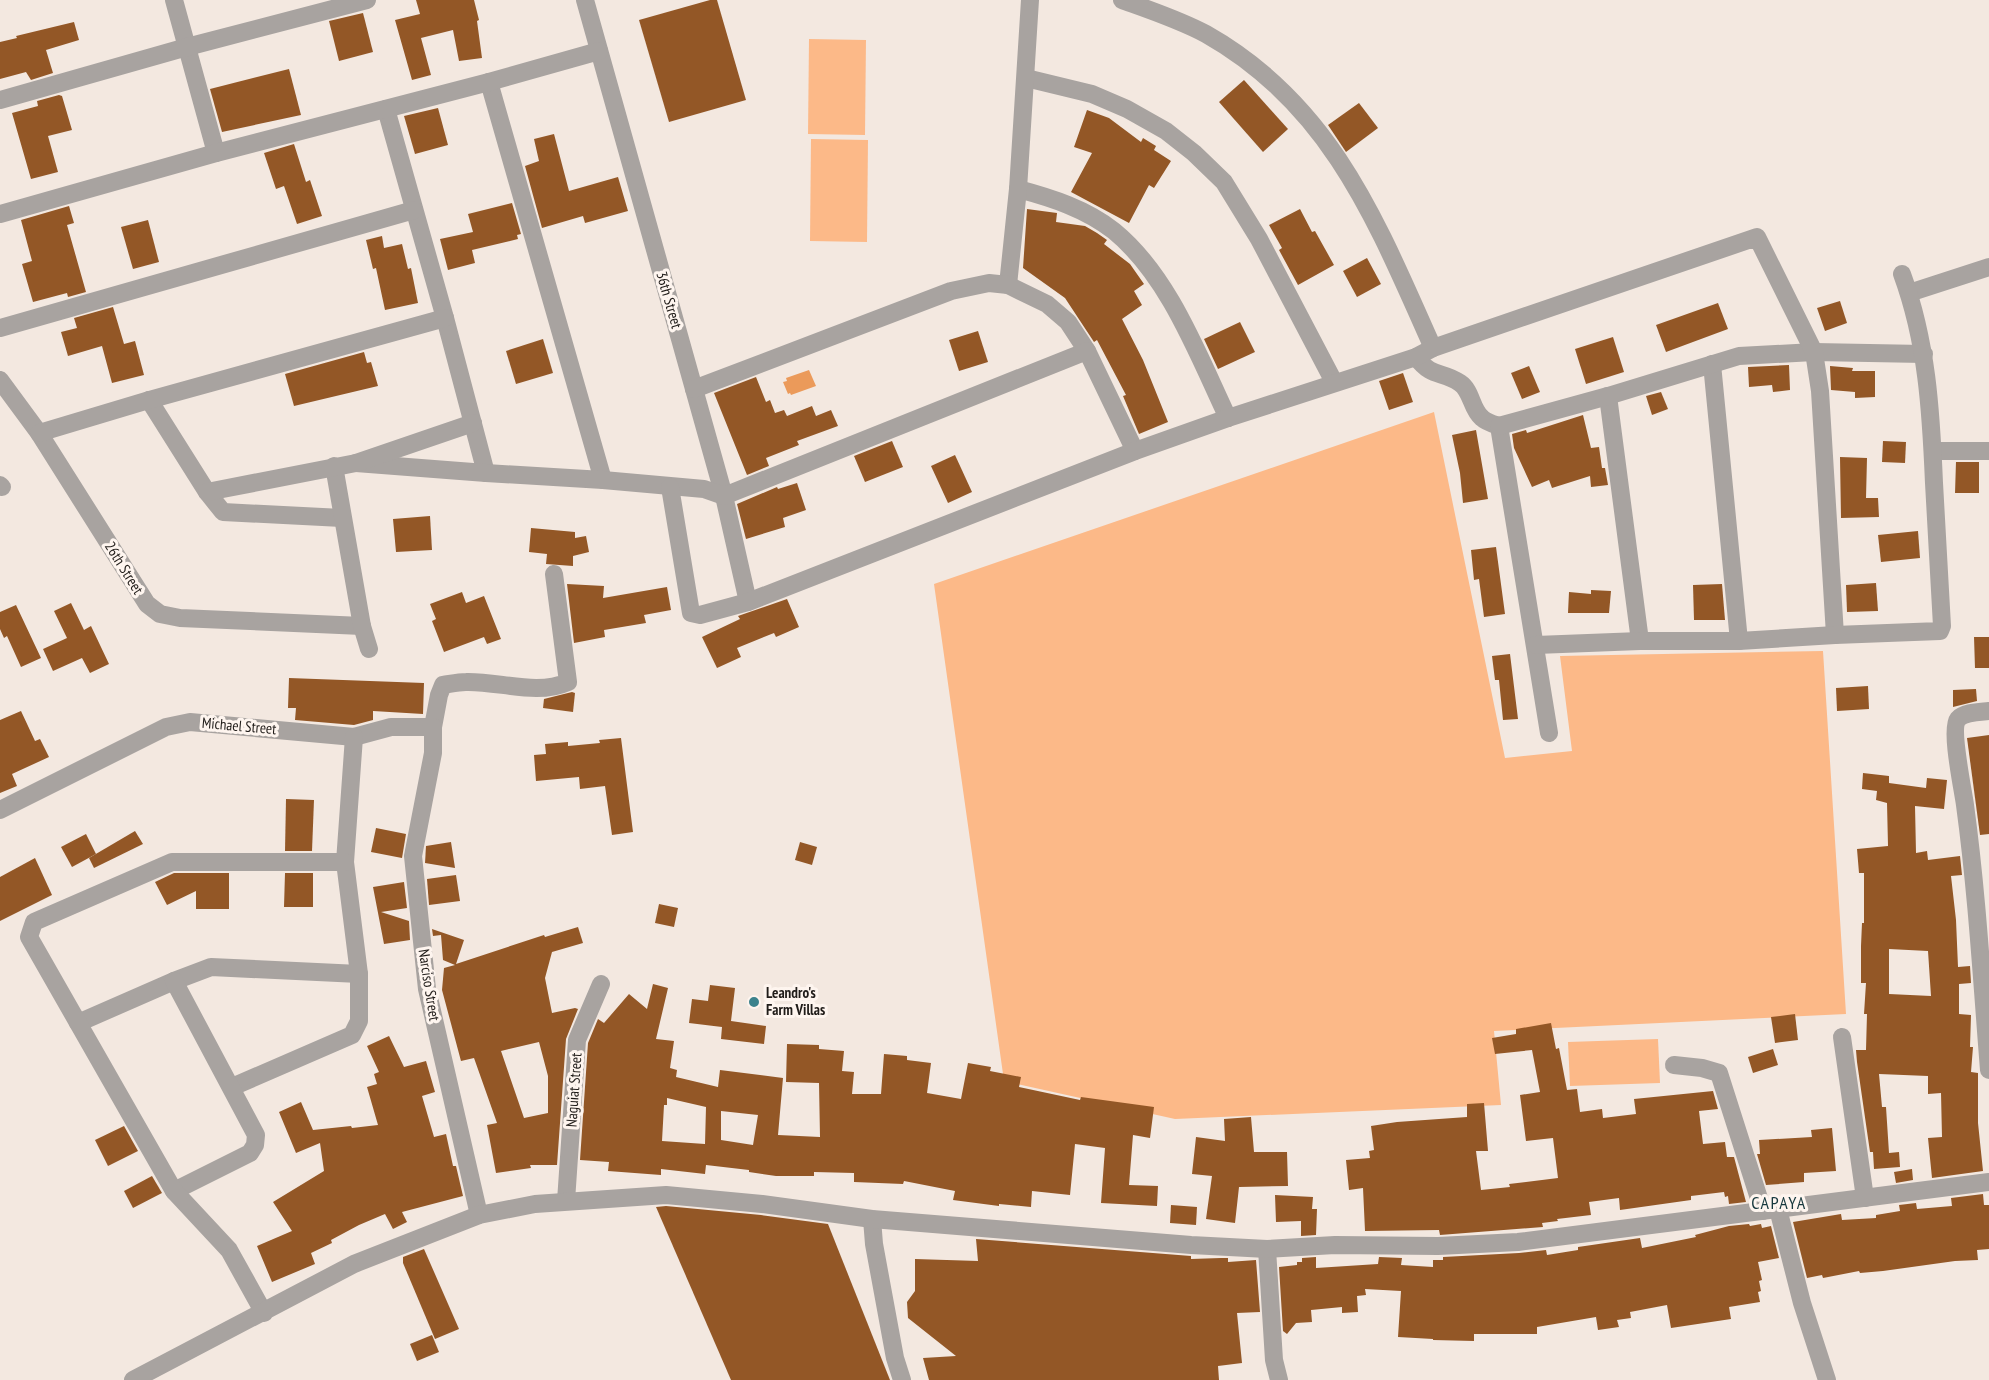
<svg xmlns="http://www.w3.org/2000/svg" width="1989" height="1380" viewBox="0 0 1989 1380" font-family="'PT Sans Narrow',sans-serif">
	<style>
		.green { fill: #fcb988 }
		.water { fill: #eb9a5a }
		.building { fill: #935726; fill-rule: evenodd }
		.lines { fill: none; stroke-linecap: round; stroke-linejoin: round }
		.minor { stroke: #a8a3a0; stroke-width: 18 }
		.poi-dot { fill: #3c828c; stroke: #fef5ef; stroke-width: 2 }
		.labels { text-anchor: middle; stroke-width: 6; stroke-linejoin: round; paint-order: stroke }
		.street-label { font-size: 15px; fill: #201c19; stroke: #fef5ef }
		.poi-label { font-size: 15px; font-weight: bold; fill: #201c19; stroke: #fef5ef; text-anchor: start }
		.quarter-label { font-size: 18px; letter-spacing: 1.5px; fill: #17383d; stroke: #fef5ef }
	</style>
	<rect width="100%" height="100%" fill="#f3e8e0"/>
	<g class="green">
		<polygon points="809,39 866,40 865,135 808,134"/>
		<polygon points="811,139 868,140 867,242 810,241"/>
		<polygon points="1434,412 1505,758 1572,751 1560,656 1823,651 1846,1014 1494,1031 1501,1105 1175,1119 1004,1081 934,584"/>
		<polygon points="1658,1039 1660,1083 1570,1086 1568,1042"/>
	</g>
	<polygon class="water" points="809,370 816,386 791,395 790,393 788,394 783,382 787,381 786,378"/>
	<g class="building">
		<polygon points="416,0 474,0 479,20 477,21 482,58 459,61 453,30 421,38 431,75 412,80 395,20 420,14"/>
		<polygon points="710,0 717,0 746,100 669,122 639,20"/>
		<polygon points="363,13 373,52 339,61 329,21"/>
		<polygon points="74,22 79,40 46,50 53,73 31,80 26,72 0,79 0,42 17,38 16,36"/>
		<polygon points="289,69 301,115 222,132 210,89"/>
		<polygon points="1244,80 1288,129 1263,152 1219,102"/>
		<polygon points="59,95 62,96 72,130 48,136 58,172 31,179 12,113 38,106 37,101"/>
		<polygon points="1359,103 1378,128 1346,152 1328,125"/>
		<polygon points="438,108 448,145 415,154 404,116"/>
		<polygon points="1087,110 1109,118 1141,142 1143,138 1156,146 1154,150 1171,161 1154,188 1149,185 1129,223 1071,192 1092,153 1074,147"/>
		<polygon points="554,134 569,191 618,177 628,211 585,223 583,216 542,228 525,166 539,161 534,139"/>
		<polygon points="294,144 306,182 310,180 322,216 297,224 284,186 276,189 264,153"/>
		<polygon points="512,203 521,234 517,235 518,239 472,250 475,263 448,270 440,239 473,232 468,214"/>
		<polygon points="69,206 74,223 67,225 86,292 68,297 67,293 33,302 22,264 32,261 21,220"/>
		<polygon points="1027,209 1057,213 1056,222 1085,226 1097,233 1107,240 1104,244 1130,264 1144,284 1134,291 1142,305 1122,319 1143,360 1168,422 1139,434 1123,396 1126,395 1097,340 1094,342 1065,298 1023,268"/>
		<polygon points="1300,209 1312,232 1315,231 1334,265 1298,285 1279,250 1282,248 1269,225"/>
		<polygon points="148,220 159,262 133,269 121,227"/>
		<polygon points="382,236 384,248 402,244 408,269 411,268 418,303 385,310 376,268 373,269 366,240"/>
		<polygon points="1367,258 1381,284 1357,297 1343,271"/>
		<polygon points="1840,301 1847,323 1825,331 1817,308"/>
		<polygon points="1718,303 1728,329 1666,352 1656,325"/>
		<polygon points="113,307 124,344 135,341 144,375 112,383 102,346 68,356 61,332 77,328 74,318"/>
		<polygon points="1240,322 1255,352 1218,369 1204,339"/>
		<polygon points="978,331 988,362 959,371 949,340"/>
		<polygon points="1613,337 1624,372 1586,384 1575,349"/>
		<polygon points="543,339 553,373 516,384 506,351"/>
		<polygon points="364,352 367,363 371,362 378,386 294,406 285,374"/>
		<polygon points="1789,365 1790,390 1773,392 1772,385 1749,387 1748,367"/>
		<polygon points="1529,366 1540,392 1522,399 1511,373"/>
		<polygon points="1830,366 1853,368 1852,371 1875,371 1875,397 1855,398 1855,392 1831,390"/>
		<polygon points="1403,373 1413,402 1389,410 1379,381"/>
		<polygon points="756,377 766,402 770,400 775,413 784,410 787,416 812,406 816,416 831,410 838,426 797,441 799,445 766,458 769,466 747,475 714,393"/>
		<polygon points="1661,392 1668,409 1652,415 1646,396"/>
		<polygon points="1583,415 1591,448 1599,447 1602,468 1605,468 1608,485 1591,487 1590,476 1552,488 1549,480 1532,487 1514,448 1512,434 1526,430 1527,433"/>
		<polygon points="1476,430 1488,499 1463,503 1460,473 1452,435"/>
		<polygon points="892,441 903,467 865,482 854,456"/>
		<polygon points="1883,441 1906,442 1905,463 1882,462"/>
		<polygon points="955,455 972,492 948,503 931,466"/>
		<polygon points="1840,457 1867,458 1866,498 1878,498 1879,517 1841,518"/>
		<polygon points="1956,462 1979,462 1979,493 1955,493"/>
		<polygon points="797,483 806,510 783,518 785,527 746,539 737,504 777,487 778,489"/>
		<polygon points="430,516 432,550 396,552 393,519"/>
		<polygon points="531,528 575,532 575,538 586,536 589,552 573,556 573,566 546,564 547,554 529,552"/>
		<polygon points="1918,531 1920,558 1881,562 1878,535"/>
		<polygon points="1496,547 1505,614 1484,617 1479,579 1474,580 1471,550"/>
		<polygon points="1876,583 1878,611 1847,612 1846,585"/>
		<polygon points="567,584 604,586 603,598 667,587 671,610 644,615 646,623 604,630 605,637 574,643"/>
		<polygon points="1722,584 1725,620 1694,620 1693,585"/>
		<polygon points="1591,590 1611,591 1609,613 1568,613 1569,592 1591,594"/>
		<polygon points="462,592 466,603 484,596 501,639 487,644 484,637 444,652 432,621 436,619 430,604"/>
		<polygon points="787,599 799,627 776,637 774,633 737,648 741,657 717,668 702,637 740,619 738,616"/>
		<polygon points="71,603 84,630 91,626 109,664 90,673 82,658 53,671 43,649 67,638 54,611"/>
		<polygon points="16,605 41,658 21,667 7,636 4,638 0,629 0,612"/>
		<polygon points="1974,637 1989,637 1989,668 1975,668"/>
		<polygon points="1510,654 1518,719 1503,720 1499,680 1495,680 1492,656"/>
		<polygon points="289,678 424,683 423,714 373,711 373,720 354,725 295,720 296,708 288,708"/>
		<polygon points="1868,686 1869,709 1837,711 1836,688"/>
		<polygon points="1976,689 1977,701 1953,707 1953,690"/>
		<polygon points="572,692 575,693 573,712 543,708 544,699"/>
		<polygon points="21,711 35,741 40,739 49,757 12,774 17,786 0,793 0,720"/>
		<polygon points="1989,735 1989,834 1980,835 1967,738"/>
		<polygon points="621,738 633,832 612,835 605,786 580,789 579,777 536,781 534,755 546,754 545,744 568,742 568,746 600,743 599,740"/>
		<path d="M1863,773L1889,776V783L1926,788L1927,778L1947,780L1944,809L1915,806L1916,853L1927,851L1928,860L1960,856L1962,875L1951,876L1956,920L1958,967L1970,966L1971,983L1959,984V1014L1971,1015L1970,1047H1973L1971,1072L1978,1073V1123L1983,1171L1932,1178L1928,1138L1942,1137L1941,1093L1928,1094V1076L1879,1074L1882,1107H1886L1889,1153L1899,1152L1900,1167L1874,1169L1873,1152H1870L1857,1062L1856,1050H1866L1867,1014H1864L1866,983H1861V946L1862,923H1864V873H1859L1857,849L1888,846L1887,803L1876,800L1877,791L1862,789ZM1889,949L1928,951L1931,996L1889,994Z"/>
		<polygon points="286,799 314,800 312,851 285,851"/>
		<polygon points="376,828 406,834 402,858 371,852"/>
		<polygon points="135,831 143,844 94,868 89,858"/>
		<polygon points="86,834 96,854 72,867 61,847"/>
		<polygon points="451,842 455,868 425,863 426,846"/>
		<polygon points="800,842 817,847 812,865 795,860"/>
		<polygon points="35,858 52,895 0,921 0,877"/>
		<polygon points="174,873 229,873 229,909 196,909 196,891 167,905 155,882"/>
		<polygon points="285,873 313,873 313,907 284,907"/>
		<polygon points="456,875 460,901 429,905 427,879"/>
		<polygon points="404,882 407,908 381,912 409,921 410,940 384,944 373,887"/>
		<polygon points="659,904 678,908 674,927 655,923"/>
		<path d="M578,927L583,943L552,952L545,978L552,1013L575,1008L578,1009L566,1039L557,1165H530L531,1168L496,1173L487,1125L497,1123L474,1058L461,1061L442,990L444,968L455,965L443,960L441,935L433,936L432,929L464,940L456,964L544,935L545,937ZM539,1042L548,1076V1113L524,1118L501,1051Z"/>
		<path d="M653,984L668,988L656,1039L674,1041L670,1068L677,1070L676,1077L718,1087L720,1070L783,1078L778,1135L820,1137L819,1083L786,1082L787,1044L819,1045V1049L844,1051L842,1071L854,1072L852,1094H881L884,1054L907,1056V1060L931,1063L927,1093L961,1099L968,1063L991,1067L990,1071L1021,1077L1019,1087L1080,1100L1081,1097L1154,1107L1150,1138L1133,1135L1129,1185L1158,1186L1157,1206L1101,1203L1105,1148L1075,1144L1070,1195L1032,1191L1031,1207L999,1204V1206L953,1200L955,1191L904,1181L903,1184L854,1182V1173L814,1172V1176H776L749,1172V1170L706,1165L705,1174L661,1169V1175L608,1171L609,1162L580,1160L588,1043L598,1019L604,1023L629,994L647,1009ZM667,1098L706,1107L705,1144L662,1141L664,1105H667ZM721,1111L758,1115L753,1145L721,1140Z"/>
		<polygon points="710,985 735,988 731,1021 766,1026 764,1044 721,1039 722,1027 689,1023 692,999 708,1001"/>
		<polygon points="1795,1014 1798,1040 1775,1043 1771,1017"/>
		<polygon points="1551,1023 1556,1049 1559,1048 1567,1090 1577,1089 1580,1112 1602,1109 1603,1118 1636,1114 1634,1099 1713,1091 1718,1109 1699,1111 1703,1144 1725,1142 1727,1157 1734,1157 1746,1202 1729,1204 1728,1196 1725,1197 1724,1192 1691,1196 1691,1200 1620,1210 1619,1198 1589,1202 1591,1215 1557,1219 1558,1221 1542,1223 1543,1227 1440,1235 1439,1230 1365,1231 1363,1188 1349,1190 1346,1160 1370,1158 1369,1151 1374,1150 1371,1126 1397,1122 1467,1117 1467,1104 1484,1103 1488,1151 1476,1151 1481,1190 1510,1187 1509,1184 1558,1178 1553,1138 1526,1141 1520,1095 1540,1092 1532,1050 1495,1054 1492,1038 1516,1034 1516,1029"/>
		<polygon points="389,1036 404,1067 426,1061 435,1092 422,1096 434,1137 446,1134 453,1166 456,1166 463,1196 402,1212 407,1222 393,1229 385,1214 359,1225 331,1240 332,1243 311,1253 315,1264 272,1282 257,1246 292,1231 273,1202 324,1171 320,1143 296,1153 279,1112 301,1102 313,1130 351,1126 352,1128 378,1125 367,1087 377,1084 374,1074 379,1072 367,1046"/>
		<polygon points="1773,1049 1778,1065 1753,1073 1748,1057"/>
		<polygon points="1251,1117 1254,1152 1287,1152 1288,1186 1239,1187 1235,1223 1206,1219 1212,1176 1192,1174 1196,1137 1225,1141 1224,1119"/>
		<polygon points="124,1126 138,1151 108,1166 95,1140"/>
		<polygon points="1832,1128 1836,1171 1804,1173 1804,1182 1766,1185 1757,1154 1760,1154 1759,1140 1812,1137 1811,1130"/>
		<polygon points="1912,1169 1913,1180 1896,1183 1894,1172"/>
		<polygon points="152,1176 162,1193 133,1208 124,1191"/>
		<polygon points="1983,1194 1984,1205 1989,1205 1989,1249 1977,1250 1978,1260 1955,1261 1883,1271 1860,1273 1859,1271 1823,1278 1822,1275 1807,1278 1793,1222 1841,1214 1842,1220 1876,1218 1876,1215 1900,1211 1899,1205 1916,1203 1917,1209 1952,1206 1951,1198"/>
		<polygon points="1275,1195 1313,1197 1312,1209 1317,1209 1316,1235 1301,1236 1301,1221 1276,1222"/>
		<polygon points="1171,1205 1197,1207 1196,1225 1170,1223"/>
		<polygon points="666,1206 761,1215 828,1224 890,1380 731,1380 656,1207"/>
		<polygon points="1749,1224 1750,1226 1761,1224 1762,1228 1771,1226 1779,1258 1758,1262 1762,1280 1759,1281 1761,1291 1758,1292 1760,1302 1729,1307 1731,1319 1671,1328 1667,1305 1630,1312 1631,1318 1617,1320 1619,1327 1598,1330 1596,1317 1537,1327 1537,1334 1474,1334 1474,1341 1433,1340 1433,1339 1398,1337 1401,1291 1365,1289 1366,1295 1357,1296 1358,1312 1342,1313 1342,1307 1311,1310 1312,1322 1296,1323 1287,1334 1283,1331 1279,1267 1297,1265 1297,1262 1302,1262 1302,1258 1316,1257 1316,1268 1378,1264 1379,1257 1402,1258 1401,1265 1433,1267 1433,1260 1443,1260 1443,1257 1519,1253 1546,1250 1547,1255 1578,1250 1578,1247 1640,1238 1642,1248 1696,1237 1695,1235 1729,1226"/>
		<polygon points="976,1239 1191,1256 1191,1259 1221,1258 1228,1258 1228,1262 1256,1260 1260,1312 1237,1313 1242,1363 1218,1366 1219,1380 929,1380 923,1358 956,1356 908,1318 907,1302 915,1291 915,1259 978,1261"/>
		<polygon points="424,1249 459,1329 435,1339 403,1263 403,1257"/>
		<polygon points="432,1335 439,1352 417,1361 410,1344"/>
	</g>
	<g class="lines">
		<g class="minor">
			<polyline points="174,0 216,153"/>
			<polyline points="585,0 724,496 748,602"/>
			<path d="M1122,0C1150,10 1180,20 1206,34C1332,105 1377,223 1433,348"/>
			<polyline points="1026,78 1092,94 1127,109 1166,131 1194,153 1224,182 1259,239 1334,382"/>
			<polyline points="489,82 603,480"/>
			<polyline points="0,100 187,47 367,0"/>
			<polyline points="386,109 445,318 486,473"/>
			<path d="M1018,189C1052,198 1086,209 1114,231C1169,276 1198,355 1228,418"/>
			<polyline points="0,214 216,153 489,82 599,51"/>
			<polyline points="1008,285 1018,189 1030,0"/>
			<polyline points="1909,293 1989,267"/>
			<polyline points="0,328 414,210"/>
			<path d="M1416,357C1433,379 1441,370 1460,383C1472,391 1471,409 1482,418C1486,422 1493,424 1499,426L1549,733"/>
			<polyline points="1712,364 1739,641"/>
			<polyline points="0,380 39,433 147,604 160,614 180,618 362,626"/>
			<polyline points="694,389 951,291 989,283 1008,285 1047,304 1068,322 1087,351 1135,451"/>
			<polyline points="1608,396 1640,641"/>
			<polyline points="149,400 207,492 223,512 342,518"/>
			<polyline points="1499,426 1608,396 1739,356 1814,352 1924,354"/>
			<polyline points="39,433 149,400 445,318"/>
			<polyline points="1933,451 1989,451"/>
			<polyline points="356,463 486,473 603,480 704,489 724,496 1087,351"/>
			<polyline points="334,466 362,626 369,649"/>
			<polyline points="0,485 2,487"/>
			<polyline points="670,487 691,613 700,615 748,602 1135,451 1228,418 1416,357 1433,348 1462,338 1757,237 1814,352 1820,391 1835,635"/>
			<polyline points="207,492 356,463 473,423"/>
			<path d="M1536,645L1640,641H1739L1835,635L1940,631L1942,626C1939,578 1937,530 1934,483C1931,411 1927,342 1902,274"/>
			<path d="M1989,711C1981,712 1964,712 1958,719C1950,729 1963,790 1965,805C1977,893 1982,982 1989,1070"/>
			<path d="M433,727L439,695L443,685C450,684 458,682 466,682C499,681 537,696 568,682L554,574"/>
			<polyline points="0,810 166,727 190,722 354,737 391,727 433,727 433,753 413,856 427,989 479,1215"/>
			<polyline points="78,1023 174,981 211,967 359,974"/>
			<polyline points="1842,1037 1865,1198"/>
			<polyline points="1674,1065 1702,1068 1719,1073 1763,1211"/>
			<polyline points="232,1087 352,1035 359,1021 359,974 345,862 354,737"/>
			<polyline points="174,1191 250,1153 255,1145 256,1135 174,981"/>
			<polyline points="566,1201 577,1040 601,984"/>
			<polyline points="1778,1209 1802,1303 1827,1380"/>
			<polyline points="872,1219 874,1244 895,1358 902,1380"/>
			<polyline points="1267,1249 1274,1360 1279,1380"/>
			<polyline points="264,1313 229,1250 174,1191 29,937 34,922 172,862 345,862"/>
			<polyline points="133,1380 354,1264 479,1215 535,1204 666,1195 762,1204 872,1219 1191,1245 1267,1249 1335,1245 1438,1246 1518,1242 1989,1182"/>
		</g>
	</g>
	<circle class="poi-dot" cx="754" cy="1002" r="6"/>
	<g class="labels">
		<g class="street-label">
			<text transform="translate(669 300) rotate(74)" y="5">36th Street</text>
			<text transform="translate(124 568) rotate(58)" y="5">26th Street</text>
			<text transform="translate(239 726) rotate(5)" y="5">Michael Street</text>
			<text transform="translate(429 985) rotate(81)" y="5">Narciso Street</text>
			<text transform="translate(574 1090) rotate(-86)" y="5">Naguiat Street</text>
		</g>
		<g class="poi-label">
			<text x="766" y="998">Leandro's<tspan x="766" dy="17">Farm Villas</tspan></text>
		</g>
		<g class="quarter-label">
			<text x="1779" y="1209">CAPAYA</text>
		</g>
	</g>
</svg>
